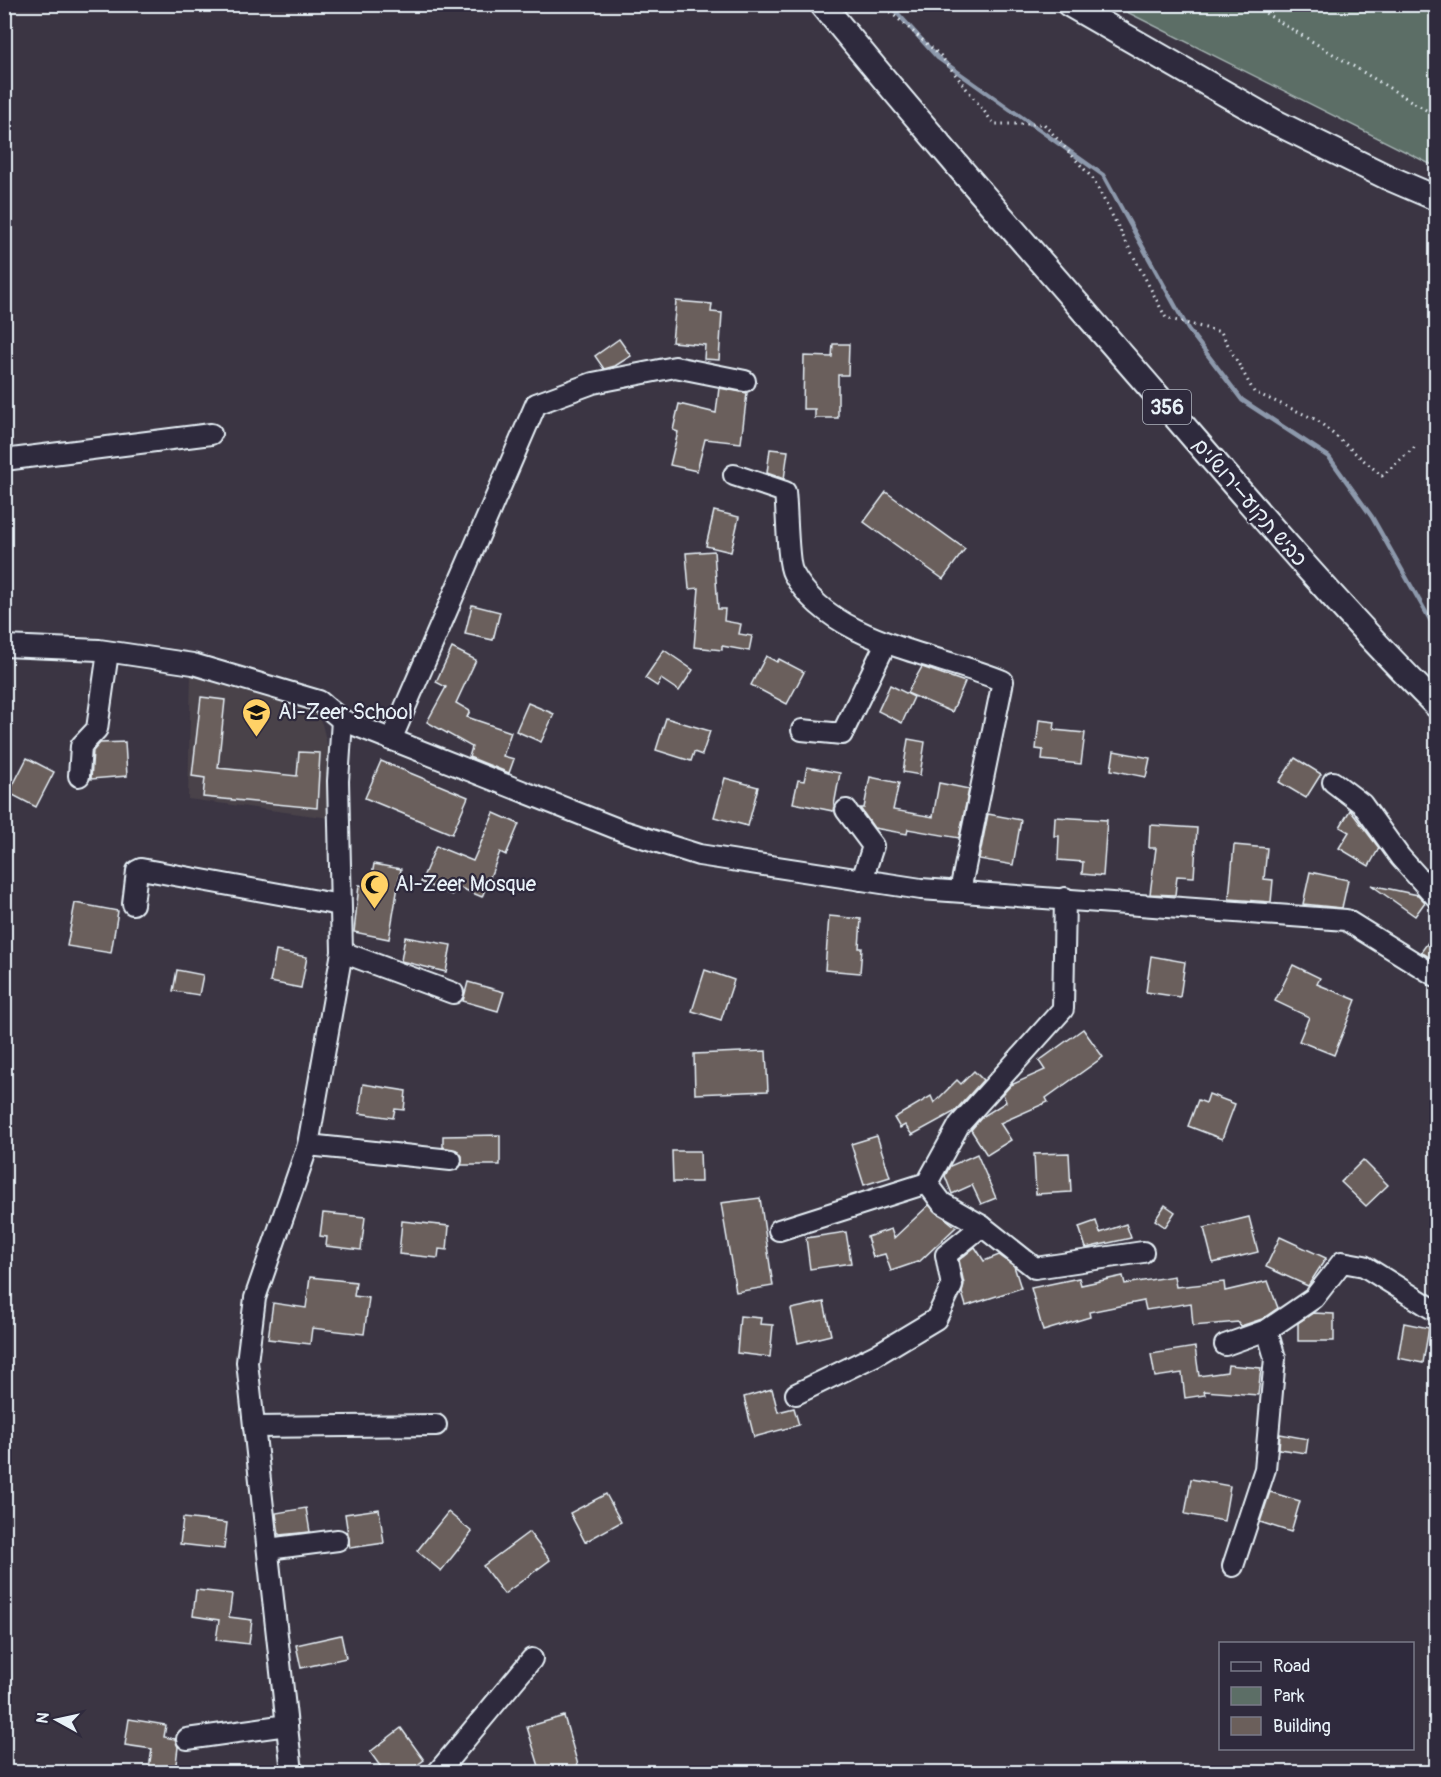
<svg xmlns="http://www.w3.org/2000/svg" width="1441" height="1777" viewBox="0 0 1441 1777" font-family="Pangolin,'Playpen Sans Hebrew',sans-serif">
	<style>
		.built { fill: #49424a }
		.green { fill: #5c6e66; stroke: #a2b0af; stroke-width: 1.5 }
		.lines { fill: none; stroke-linecap: round; stroke-linejoin: round }
		.stream { stroke: #8d99ac; stroke-width: 4.5 }
		.building { fill: #6b5f5b; stroke: #e8f1f8; stroke-width: 1.5 }
		.minor-casing { stroke: #e8f1f8; stroke-width: 24 }
		.major-casing { stroke: #e8f1f8; stroke-width: 28 }
		.path { stroke: #e8f1f8; stroke-width: 3; stroke-dasharray: 1.5 4.5; stroke-linecap: butt }
		.minor { stroke: #2f2a3d; stroke-width: 20 }
		.major { stroke: #2f2a3d; stroke-width: 24 }
		.labels { text-anchor: middle; stroke-width: 4.5; stroke-linejoin: round; paint-order: stroke }
		.shield { fill: #2f2a3d; stroke: #b0b5c0; stroke-width: 1.5 }
		.shield-label { font-size: 20px; font-weight: bold; fill: #e8f1f8 }
		.street-label { font-size: 21px; fill: #e8f1f8; stroke: #2f2a3d }
		.poi-label { font-size: 21px; fill: #e8f1f8; stroke: #2f2a3d; text-anchor: start }
	</style>
	<rect width="100%" height="100%" fill="#3b3543"/>
	<filter id="ink" filterUnits="userSpaceOnUse"><feTurbulence type="fractalNoise" baseFrequency=".0167" numOctaves="2"/><feDisplacementMap in="SourceGraphic" scale="12" xChannelSelector="R" yChannelSelector="G"/><feConvolveMatrix kernelMatrix="1 2 1 2 8 2 1 2 1" color-interpolation-filters="sRGB"/></filter>
	<g filter="url(#ink)">
		<polygon class="built" points="191,672 311,705 322,724 329,752 330,818 188,799"/>
		<polygon class="green" points="1113,5 1436,5 1436,166 1428,163"/>
		<g class="lines">
			<polyline class="stream" points="889,4 938,58 1103,175 1188,329 1242,400 1329,457 1372,517 1436,630"/>
		</g>
		<g class="building">
			<polygon points="676,301 712,304 711,312 722,313 719,360 704,359 705,345 672,342"/>
			<polygon points="619,339 631,356 615,366 604,369 595,356"/>
			<polygon points="833,344 849,344 848,375 838,375 838,418 815,418 815,409 803,409 804,356 832,357"/>
			<polygon points="719,388 747,393 741,443 705,439 697,471 670,465 678,432 673,430 679,404 716,413"/>
			<polygon points="770,449 788,451 784,479 767,473"/>
			<polygon points="886,492 965,549 943,579 864,522"/>
			<polygon points="714,511 739,517 731,552 706,546"/>
			<polygon points="714,551 718,609 725,609 724,621 741,624 739,634 752,636 749,651 722,646 722,650 694,647 699,588 689,589 686,553"/>
			<polygon points="472,605 500,612 493,640 465,634"/>
			<polygon points="452,648 476,660 456,703 470,711 467,717 511,732 503,756 514,759 509,773 469,757 472,747 427,722 446,687 436,682"/>
			<polygon points="664,650 693,670 679,691 661,679 657,686 645,678"/>
			<polygon points="766,656 777,662 779,659 804,672 787,704 751,685"/>
			<polygon points="922,667 965,682 952,712 907,693"/>
			<polygon points="890,685 914,697 902,723 878,711"/>
			<polygon points="201,697 225,700 218,768 297,776 299,752 320,753 317,808 203,797 205,778 192,776"/>
			<polygon points="528,703 554,714 541,742 516,731"/>
			<polygon points="666,718 710,731 702,755 694,752 691,761 656,750"/>
			<polygon points="1039,720 1055,722 1054,730 1085,733 1081,764 1042,760 1043,750 1036,749"/>
			<polygon points="908,739 925,742 920,775 903,772"/>
			<polygon points="125,742 127,776 91,779 93,751 100,743"/>
			<polygon points="1114,751 1150,758 1146,777 1111,770"/>
			<polygon points="27,758 54,772 36,807 9,793"/>
			<polygon points="1295,758 1321,774 1306,798 1279,782"/>
			<polygon points="381,761 468,797 452,834 365,798"/>
			<polygon points="807,767 840,773 833,811 793,803 798,780 804,781"/>
			<polygon points="870,777 899,783 893,810 933,817 939,783 969,789 959,838 908,829 907,834 874,828 860,808 864,808"/>
			<polygon points="725,778 758,787 748,826 714,817"/>
			<polygon points="1350,810 1379,848 1369,866 1339,848 1349,832 1340,827"/>
			<polygon points="494,813 519,824 506,855 500,852 482,897 456,886 452,895 421,882 436,846 473,861"/>
			<polygon points="988,814 1021,820 1013,865 979,859"/>
			<polygon points="1055,817 1107,820 1103,876 1082,874 1083,862 1058,860 1059,836 1054,836"/>
			<polygon points="1150,825 1197,828 1194,877 1177,876 1175,895 1150,894 1156,848 1149,848"/>
			<polygon points="1234,845 1267,848 1264,879 1273,880 1271,902 1229,899"/>
			<polygon points="374,864 401,869 389,939 354,932 359,885 370,887"/>
			<polygon points="1310,872 1348,880 1342,908 1303,904"/>
			<polygon points="1371,885 1418,895 1425,902 1415,916"/>
			<polygon points="75,903 118,911 111,953 67,946"/>
			<polygon points="829,916 861,919 859,948 862,948 860,973 825,970"/>
			<polygon points="1437,930 1437,962 1421,952"/>
			<polygon points="405,937 451,945 446,972 401,961"/>
			<polygon points="276,951 307,957 301,988 270,982"/>
			<polygon points="1151,956 1185,962 1180,997 1146,992"/>
			<polygon points="1293,965 1320,978 1317,984 1356,1000 1334,1055 1299,1041 1309,1017 1275,1001"/>
			<polygon points="177,970 203,975 199,995 173,991"/>
			<polygon points="705,970 734,980 721,1020 692,1011"/>
			<polygon points="468,982 504,992 498,1011 463,1001"/>
			<polygon points="1083,1029 1103,1057 1046,1098 1048,1102 1000,1123 1011,1140 987,1155 971,1130 982,1117 1006,1102 1003,1094 1011,1085 1045,1070 1039,1061"/>
			<polygon points="766,1051 768,1091 695,1094 694,1054"/>
			<polygon points="974,1071 983,1080 954,1112 912,1135 905,1125 900,1128 894,1118 931,1096 934,1103 957,1080 961,1084"/>
			<polygon points="363,1084 406,1091 404,1110 395,1109 393,1118 359,1113"/>
			<polygon points="1209,1094 1235,1104 1222,1139 1188,1126 1198,1100 1206,1103"/>
			<polygon points="500,1135 500,1165 461,1165 462,1156 458,1151 443,1147 443,1136"/>
			<polygon points="877,1136 890,1177 864,1185 851,1144"/>
			<polygon points="672,1151 700,1151 701,1182 673,1182"/>
			<polygon points="1069,1153 1071,1192 1036,1194 1034,1154"/>
			<polygon points="977,1154 996,1198 981,1204 972,1185 952,1194 945,1176 950,1166"/>
			<polygon points="1363,1160 1388,1185 1366,1206 1341,1182"/>
			<polygon points="760,1198 773,1286 736,1292 721,1203"/>
			<polygon points="929,1205 956,1227 920,1261 891,1271 885,1254 873,1257 867,1237 891,1229 894,1238"/>
			<polygon points="1165,1205 1175,1212 1165,1227 1155,1220"/>
			<polygon points="323,1213 365,1217 361,1250 326,1246 327,1237 320,1236"/>
			<polygon points="1249,1217 1258,1252 1213,1263 1204,1228"/>
			<polygon points="402,1221 449,1226 447,1250 439,1249 438,1258 399,1254"/>
			<polygon points="1096,1221 1100,1233 1126,1224 1131,1238 1086,1248 1079,1227"/>
			<polygon points="846,1232 851,1263 810,1269 806,1238"/>
			<polygon points="1280,1237 1326,1258 1308,1286 1266,1267"/>
			<polygon points="975,1247 984,1261 999,1255 1014,1266 1021,1288 966,1306 962,1293 964,1284 959,1260"/>
			<polygon points="1123,1276 1125,1284 1174,1276 1176,1287 1224,1282 1225,1291 1268,1281 1278,1308 1262,1319 1241,1326 1238,1322 1193,1326 1191,1303 1146,1310 1144,1301 1089,1312 1090,1317 1043,1331 1031,1288 1079,1278 1081,1285"/>
			<polygon points="310,1277 356,1282 354,1296 369,1298 364,1334 312,1328 310,1344 268,1339 273,1303 306,1308"/>
			<polygon points="824,1302 831,1335 798,1343 791,1309"/>
			<polygon points="1313,1313 1334,1314 1334,1341 1298,1341 1298,1323"/>
			<polygon points="740,1316 761,1318 760,1324 773,1325 770,1357 737,1353"/>
			<polygon points="1404,1323 1429,1328 1423,1363 1398,1358"/>
			<polygon points="1195,1347 1199,1376 1227,1372 1228,1365 1261,1368 1258,1395 1204,1391 1205,1395 1185,1398 1182,1373 1155,1377 1151,1354"/>
			<polygon points="772,1389 778,1412 794,1408 799,1425 754,1437 744,1397"/>
			<polygon points="1280,1434 1308,1439 1306,1453 1279,1449"/>
			<polygon points="1191,1479 1230,1486 1224,1521 1185,1514"/>
			<polygon points="1270,1492 1300,1501 1291,1532 1260,1522"/>
			<polygon points="606,1494 621,1522 585,1542 570,1513"/>
			<polygon points="306,1508 310,1532 279,1535 276,1513"/>
			<polygon points="379,1509 384,1543 350,1548 345,1514"/>
			<polygon points="448,1512 472,1532 441,1571 417,1551"/>
			<polygon points="183,1518 227,1523 224,1549 180,1544"/>
			<polygon points="529,1532 550,1560 504,1594 483,1566"/>
			<polygon points="196,1590 232,1594 229,1617 252,1620 249,1644 216,1640 219,1620 193,1616"/>
			<polygon points="341,1635 346,1658 301,1668 296,1645"/>
			<polygon points="564,1716 578,1765 553,1773 541,1773 527,1727"/>
			<polygon points="129,1719 166,1725 164,1737 175,1739 178,1747 175,1772 149,1768 152,1749 125,1745"/>
			<polygon points="401,1728 424,1760 406,1773 385,1773 370,1752"/>
		</g>
		<g class="lines">
			<defs>
				<g id="minor">
					<polyline points="4,460 211,434"/>
					<path d="M734,475L785,492C787,508 787,563 793,573C830,643 936,653 1003,681L960,891"/>
					<polyline points="4,646 99,650 193,664 319,701 342,720 623,831 699,855 921,889 1346,920 1436,976"/>
					<polyline points="802,730 842,734 886,643"/>
					<polyline points="391,740 536,404 593,383 675,367 745,381"/>
					<polyline points="79,776 81,746 97,729 108,652"/>
					<polyline points="1333,782 1362,804 1400,857 1436,897"/>
					<polyline points="846,810 873,846 862,880"/>
					<polyline points="133,904 137,871 141,869 340,905"/>
					<polyline points="342,952 453,993"/>
					<polyline points="308,1145 451,1160"/>
					<polyline points="927,1183 942,1203 982,1226 1035,1268 1143,1252"/>
					<polyline points="779,1230 927,1183 959,1125 1063,1009 1065,898"/>
					<polyline points="1225,1345 1267,1330 1314,1298 1342,1262 1364,1266 1436,1311"/>
					<polyline points="796,1394 876,1355 936,1319 952,1286 946,1255 982,1226"/>
					<polyline points="254,1427 436,1425"/>
					<polyline points="268,1549 338,1540"/>
					<polyline points="1233,1566 1265,1469 1275,1358 1267,1330"/>
					<polyline points="187,1739 287,1725"/>
					<polyline points="292,1772 247,1362 255,1298 308,1145 342,952 338,781 342,720"/>
					<polyline points="438,1772 532,1659"/>
				</g>
				<g id="major">
					<path d="M822,4C930,136 1043,264 1154,392C1246,498 1337,606 1436,705"/>
					<polyline points="1069,4 1273,121 1387,177 1436,198"/>
				</g>
			</defs>
			<use href="#minor" class="minor-casing"/>
			<use href="#major" class="major-casing"/>
			<g class="path">
				<polyline points="881,4 941,56 994,124 1044,124 1093,179 1166,318 1221,332 1254,392 1317,420 1382,476 1417,445"/>
				<polyline points="1250,4 1436,116"/>
			</g>
			<use href="#minor" class="minor"/>
			<use href="#major" class="major"/>
		</g>
	</g>
	<defs>
		<symbol id="school-pin" viewBox="-11 -11 22 30"><path d="M0 17L-7.5 6A9.5 9.5 0 1 1 7.5 6Z" fill="#ffd166" stroke="#2f2a3d"/><path d="M0-5L7-2L0 1L-7-2ZM-4 1L0 2.5L4 1V4Q0 6-4 4Z" fill="#111"/></symbol>
		<symbol id="mosque-pin" viewBox="-11 -11 22 30"><path d="M0 17L-7.5 6A9.5 9.5 0 1 1 7.5 6Z" fill="#ffd166" stroke="#2f2a3d"/><path d="M3.5-4.9A6 6 0 1 0 3.5 4.9A5 5 0 1 1 3.5-4.9Z" fill="#111"/></symbol>
	</defs>
	<g fill-rule="evenodd">
		<use href="#school-pin" x="240" y="696" width="33" height="45"/>
		<use href="#mosque-pin" x="358" y="868" width="33" height="45"/>
	</g>
	<g class="labels">
		<rect class="shield" x="1143" y="390" width="48" height="34" rx="4.5"/>
		<g class="shield-label">
			<text x="1167" y="414">356</text>
		</g>
		<g class="street-label">
			<text transform="translate(1250 502) rotate(49)" y="7">כביש תקוע–ירושלים</text>
		</g>
		<g class="poi-label">
			<text x="278" y="719">Al-Zeer School</text>
			<text x="395" y="891">Al-Zeer Mosque</text>
		</g>
	</g>
	<rect width="1441" height="1777" fill="none" stroke="#2f2a3d" stroke-width="24"/>
	<rect x="12" y="12" width="1417" height="1753" fill="none" stroke="#e8f1f8" stroke-width="2" filter="url(#ink)"/>
	<rect x="1219" y="1642" width="195" height="108" fill="#2f2a3d" stroke="#797a88" stroke-width="1.5"/>
	<rect x="1231" y="1662" width="30" height="9" fill="#2f2a3d" stroke="#797a88" stroke-width="1.5"/>
	<text x="1273" y="1672" font-size="18" fill="#e8f1f8">Road</text>
	<rect x="1231" y="1687" width="30" height="18" fill="#5c6e66" stroke="#797a88" stroke-width="1.5"/>
	<text x="1273" y="1702" font-size="18" fill="#e8f1f8">Park</text>
	<rect x="1231" y="1717" width="30" height="18" fill="#6b5f5b" stroke="#797a88" stroke-width="1.5"/>
	<text x="1273" y="1732" font-size="18" fill="#e8f1f8">Building</text>
	<g transform="translate(57 1720) rotate(278)" stroke="#2f2a3d" stroke-width="4.5" paint-order="stroke">
	<path d="M0-4.5L10 22L0 15L-10 22Z" fill="#e8f1f8"/>
	<text y="-9" font-size="16" font-weight="bold" text-anchor="middle" fill="#e8f1f8">N</text>
	</g>
</svg>
